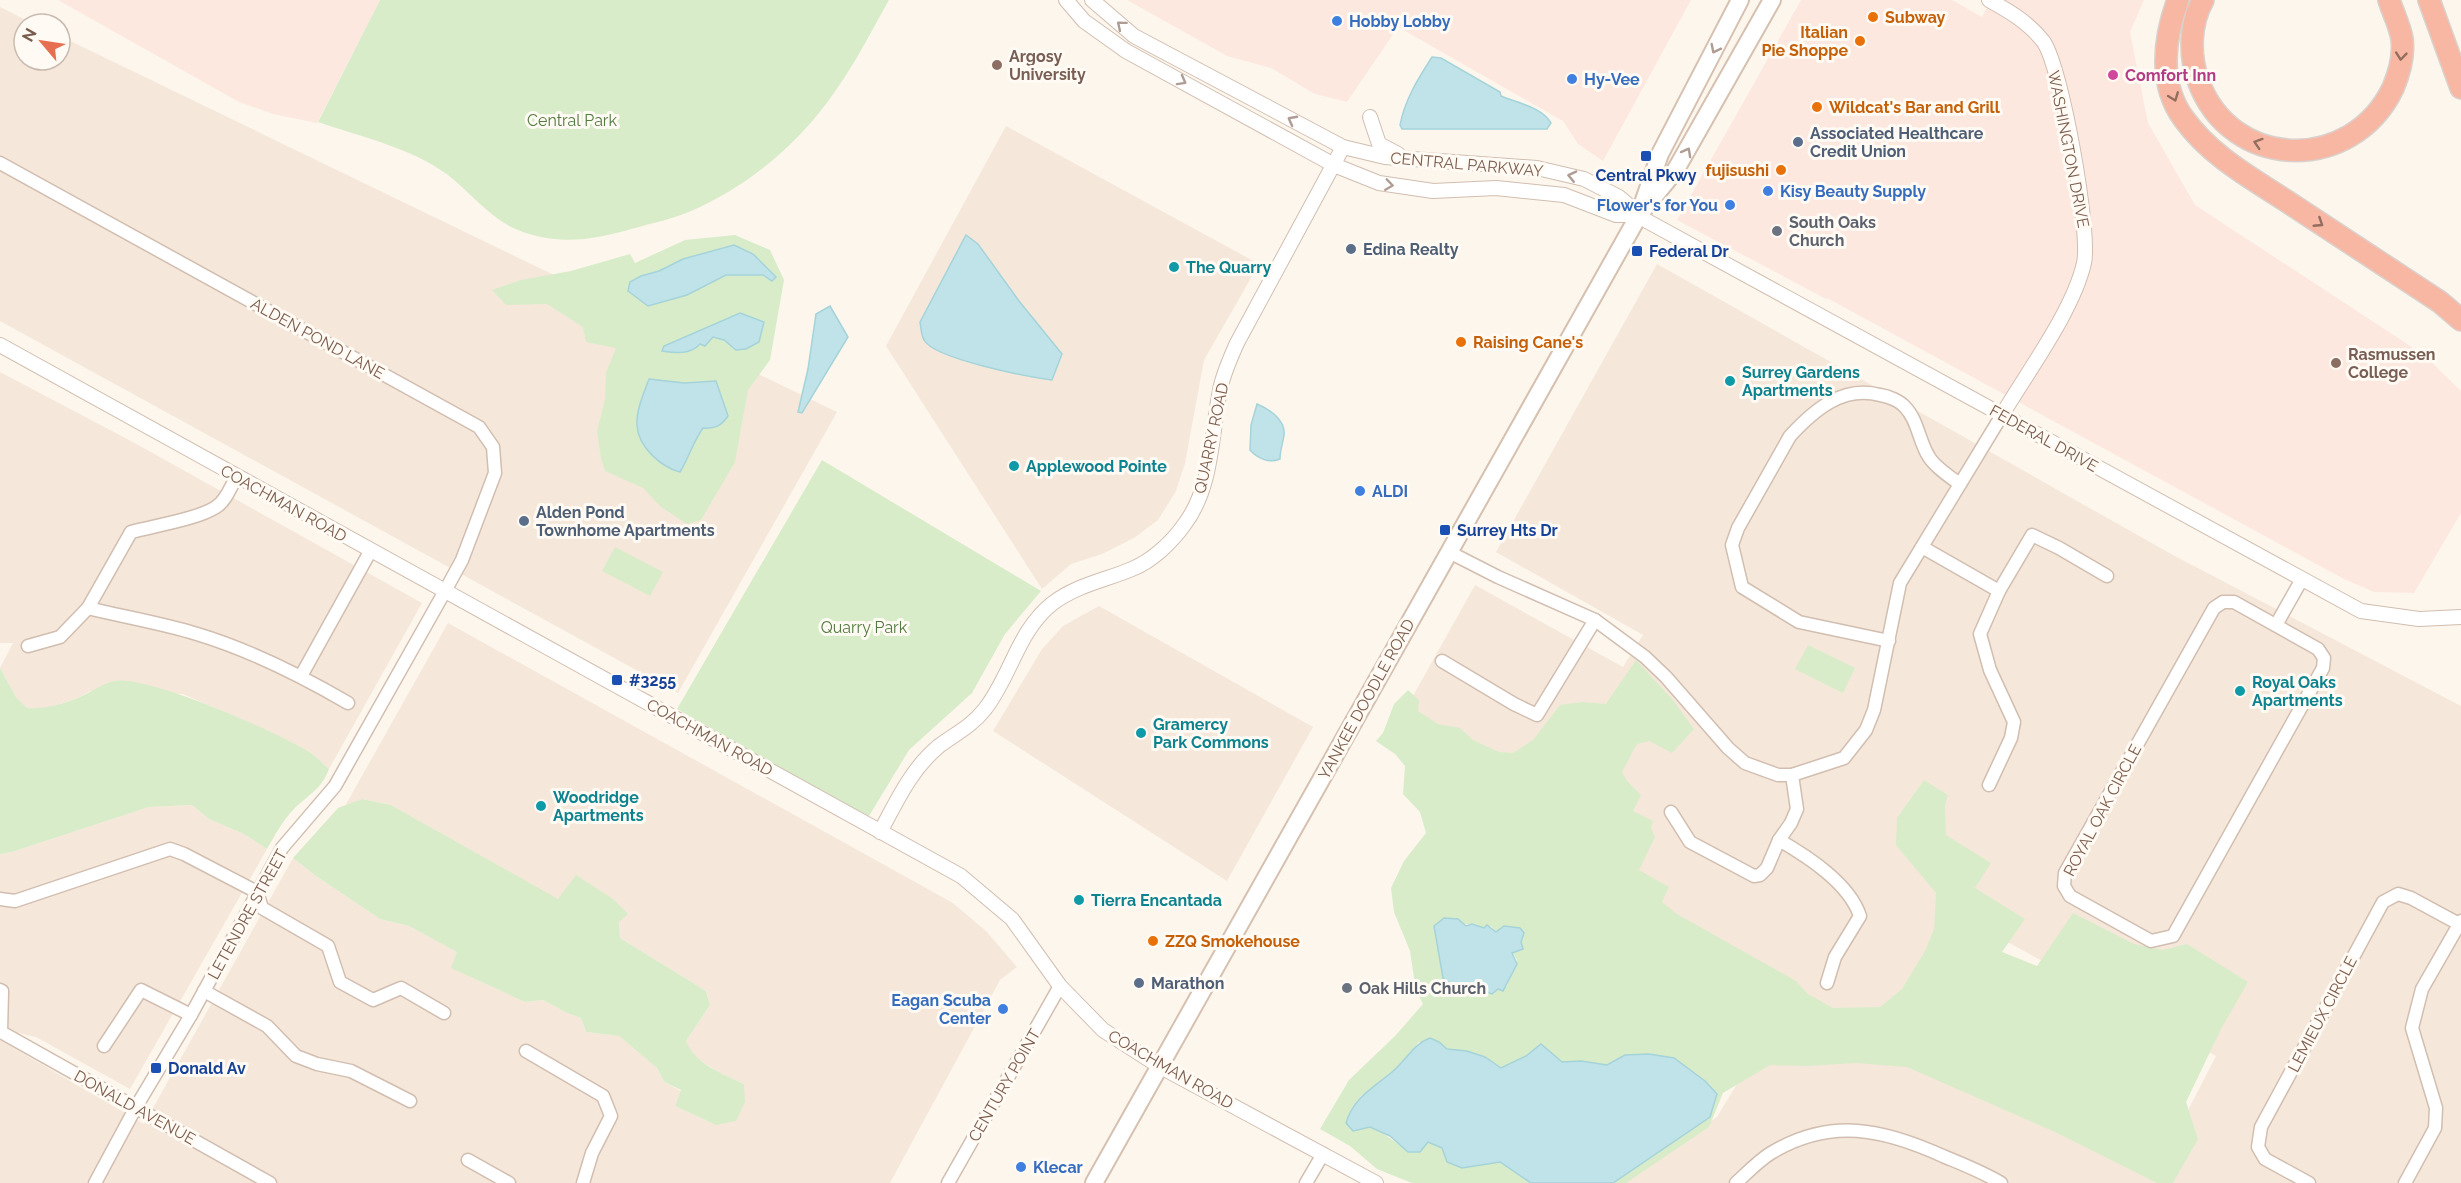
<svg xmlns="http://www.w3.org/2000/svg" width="2461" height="1183" viewBox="0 0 2461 1183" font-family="Raleway,sans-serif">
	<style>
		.residential { fill: #f5e8da; fill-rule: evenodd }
		.commercial { fill: #fde8e0 }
		.green { fill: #d8ecc9; fill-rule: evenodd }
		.water { fill: #bfe3e8; stroke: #a5d3da; stroke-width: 1.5 }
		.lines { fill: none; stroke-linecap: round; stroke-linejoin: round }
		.minor-casing { stroke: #d1beb0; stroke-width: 15 }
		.tertiary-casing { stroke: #d1beb0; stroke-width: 16 }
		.secondary-casing { stroke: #d6c0b0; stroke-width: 20 }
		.motorway-casing { stroke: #dad1cd; stroke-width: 24 }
		.minor { stroke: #fff; stroke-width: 12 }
		.tertiary { stroke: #fff; stroke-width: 14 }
		.secondary { stroke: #fff; stroke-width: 16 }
		.motorway { stroke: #f7b7a3; stroke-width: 21 }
		.oneway { stroke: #af9d94 }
		.oneway2 { stroke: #936e5e }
		.food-dot { fill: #e8710a; stroke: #fffaf3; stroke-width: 2 }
		.shop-dot { fill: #3f7fe0; stroke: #fffaf3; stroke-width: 2 }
		.education-dot { fill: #8d6e63; stroke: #fffaf3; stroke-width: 2 }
		.hotel-dot { fill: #d1479c; stroke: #fffaf3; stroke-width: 2 }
		.service-dot { fill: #5c6f8a; stroke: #fffaf3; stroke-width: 2 }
		.transit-dot { fill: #1a4fb4; stroke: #fffaf3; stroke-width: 2 }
		.worship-dot { fill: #6b7280; stroke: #fffaf3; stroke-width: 2 }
		.culture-dot { fill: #0f9aa8; stroke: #fffaf3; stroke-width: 2 }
		.labels { text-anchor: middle; stroke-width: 6; stroke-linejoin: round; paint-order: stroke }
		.food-label { font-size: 16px; font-weight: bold; fill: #c56008; stroke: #fffaf3; text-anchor: start }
		.shop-label { font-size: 16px; font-weight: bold; fill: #366cbe; stroke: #fffaf3; text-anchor: start }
		.education-label { font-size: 16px; font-weight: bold; fill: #785e54; stroke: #fffaf3; text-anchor: start }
		.hotel-label { font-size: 16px; font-weight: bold; fill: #b23c85; stroke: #fffaf3; text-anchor: start }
		.park-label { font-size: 16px; fill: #537a41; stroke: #fffaf3 }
		.service-label { font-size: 16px; font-weight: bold; fill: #4e5e75; stroke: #fffaf3; text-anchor: start }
		.street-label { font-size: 16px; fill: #7a5c4d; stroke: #fffaf3 }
		.transit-label { font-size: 16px; font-weight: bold; fill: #164399; stroke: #fffaf3; text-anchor: start }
		.worship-label { font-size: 16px; font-weight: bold; fill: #5b616d; stroke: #fffaf3; text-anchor: start }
		.culture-label { font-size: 16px; font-weight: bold; fill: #0d838f; stroke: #fffaf3; text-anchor: start }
	</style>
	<rect width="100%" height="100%" fill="#fdf6ec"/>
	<g class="residential">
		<polygon points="0,7 34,24 24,24 24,60 60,60 60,36 837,412 678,693 0,321"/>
		<polygon points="1006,126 1259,264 1204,360 1185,463 1176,491 1158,520 1134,538 1102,554 1071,564 1042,589 886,346"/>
		<path d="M1657,264L2173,555L2461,706V1183H1620L1717,1117L1797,985L1633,893L1404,712L1475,585L1623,667L1643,635L1496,552ZM1969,921L2216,1056L2156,1172Z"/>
		<polygon points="0,372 131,441 422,603 329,769 315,756 260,728 183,694 90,691 78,698 41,710 27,708 16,697 0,668 13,643 0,643"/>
		<polygon points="1099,606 1313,727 1227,881 993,731 1042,649 1063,626"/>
		<polygon points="448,623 953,903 986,931 1017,967 1000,980 890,1183 0,1183 0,1040 144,1124 293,858 316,876 380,919 409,926 458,952 452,968 525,1002 543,1000 567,1013 581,1018 586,1032 619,1036 657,1068 664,1082 681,1091 675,1106 716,1125 744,1084 718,1072 691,1054 686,1041 710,1005 706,991 620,938 619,922 558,900 391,805 362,799 345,806"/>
		<polygon points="192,805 209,819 244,834 267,849 130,1089 36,1037 0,1029 0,854 12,852 149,807"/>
	</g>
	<g class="commercial">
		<polygon points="58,0 380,0 317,123 273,114 239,102"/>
		<polygon points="1127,0 1691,0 1603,161 1578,144 1563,121 1398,27 1347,102 1315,94 1271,68 1227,56"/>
		<polygon points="1801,0 1952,0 1982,17 1991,0 2144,0 2130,32 2148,123 2195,205 2424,355 2461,391 2461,513 2414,593 2374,592 2342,578 1827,298 1826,299 1677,220"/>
	</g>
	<g class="green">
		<path d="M380,0H889C872,30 856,62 836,90C801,142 748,187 691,211C673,219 653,223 635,228C595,239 564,246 523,232C493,222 472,194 448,175C410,147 361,137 318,122Z"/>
		<path d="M735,235L770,250L784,280L770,360L748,390L735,462L701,520L687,524L661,507L643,488L605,471L601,458L597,432L605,399L606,373L616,348L586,342L583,327L547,304L506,305L492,290L521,280L571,271L630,254L635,263L685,240ZM734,245L763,275H726L687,295L640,299L628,292L641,276L659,271L683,259ZM740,313L736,350L724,340L713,337L700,344ZM649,379L684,383L716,381L724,402L692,443L668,468C661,462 652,456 646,449C630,428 642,400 649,379Z"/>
		<polygon points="822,460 1041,591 1005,634 972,693 909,750 869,816 816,789 677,709"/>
		<polygon points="615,547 663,572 650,596 602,571"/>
		<polygon points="1808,645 1855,668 1843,693 1795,669"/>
		<path d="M1636,660L1673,700L1694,729L1672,753L1649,741L1637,744L1622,772L1627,781L1641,795L1633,811L1653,821L1651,828L1655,837L1639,870L1669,887L1662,902L1677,914L1796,981L1808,994L1833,1008L1880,1007L1902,989L1925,951L1934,929L1936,893L1896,845L1897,818L1924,780L1948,795L1945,806L1946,835L1991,863L1975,888L2025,919L2002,952L2037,966L2073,913L2134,944L2163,950L2187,944L2248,982L2221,1029L2186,1102L2198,1139L2173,1183H2157L2055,1132L1907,1067L1856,1063L1807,1066L1770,1065L1723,1093L1709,1127L1626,1183H1613L1710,1117L1674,1058L1649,1054L1625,1055L1607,1065L1581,1061L1562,1062L1541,1044L1526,1056L1501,1068C1483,1056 1468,1051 1447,1049L1439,1042H1419L1393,1072L1361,1096L1350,1111C1369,1126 1390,1136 1408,1152L1428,1142L1442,1148L1462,1168L1500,1162L1531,1183H1412L1377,1169L1350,1146L1320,1129L1349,1080L1395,1036L1423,1004L1416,991L1410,951L1394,912L1391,888L1404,861L1426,833L1420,812L1403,794L1405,766L1395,754L1376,741L1383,733L1394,704L1408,690L1419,700L1418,711L1438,724L1460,728L1473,740L1499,752L1513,753L1533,740L1560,705L1582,702L1606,704ZM1472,924L1484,928L1491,926L1496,932L1500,930L1517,960L1507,986L1487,992L1475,986L1455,987L1443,978L1434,926Z"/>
		<path d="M0,668L16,697L27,708C42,710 66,703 80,697C91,692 102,684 114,681C147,674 285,735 315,756C320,760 324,765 329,769C321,790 309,794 294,809C283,820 275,835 267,849L244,834L209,819L192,805L149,807L12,852L0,854Z"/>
		<path d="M362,799L391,805L558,899L576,875L613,899L628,914L619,922L620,938L706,991L710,1005L686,1041C695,1064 723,1074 744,1084L745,1102L736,1121L716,1125L675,1106L681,1090L664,1082L657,1068L619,1036L586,1032L581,1018L567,1013L543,1000L525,1002L451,968L457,952L409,926L380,919L316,876L293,858L338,808Z"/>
	</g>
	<g class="water">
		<path d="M1432,57L1441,58L1500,92L1501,96C1517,103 1542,107 1551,123L1547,129H1402L1400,125C1405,99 1418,79 1432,57Z"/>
		<path d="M966,235L978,244L1019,301L1062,354L1052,380C1029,377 934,359 924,340C921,335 921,327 920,322Z"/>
		<polygon points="734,245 753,254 776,277 772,281 763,275 726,275 687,295 648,306 628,291 630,282 641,276 659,271 683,259"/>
		<polygon points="830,306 848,337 802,413 798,412 808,369 816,314"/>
		<path d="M740,313L764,322L759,342L746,349L736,350L724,340L713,337L705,346L700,344C690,355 676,353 662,351L664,346Z"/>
		<path d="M649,379L684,383L716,381L728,416C721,426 715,429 703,428C693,442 689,457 680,472C661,467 638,447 637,425C636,410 644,393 649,379Z"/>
		<path d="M1257,404C1269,409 1286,420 1284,435C1283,443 1280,450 1280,459C1269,464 1257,458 1250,450L1251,425Z"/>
		<polygon points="1444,918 1458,919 1466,926 1472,924 1484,928 1487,925 1496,932 1504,926 1520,928 1524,933 1521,942 1523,949 1512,953 1517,964 1503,991 1498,989 1492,994 1487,992 1481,995 1475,986 1455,987 1443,978 1434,926"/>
		<path d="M1430,1038L1439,1042L1447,1049L1467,1051L1485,1057L1501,1068L1526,1056L1541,1044L1562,1062L1581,1061L1607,1065L1625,1055L1649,1054L1674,1058L1705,1081L1717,1094L1710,1117L1613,1183H1531L1500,1162L1462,1168L1447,1162L1442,1148L1428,1142L1420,1152H1408L1390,1136L1370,1127L1353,1131L1346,1123C1353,1098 1373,1088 1392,1072C1406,1061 1413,1044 1430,1038Z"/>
	</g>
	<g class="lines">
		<defs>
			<g id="minor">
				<polyline points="0,163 479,427 493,447 495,473 462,560 445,591 335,786 282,848 191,1015 136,1107 95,1183"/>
				<polyline points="1922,547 1999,591"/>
				<polyline points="1449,552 1498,577 1595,620 1645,657 1666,677 1728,748 1745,763 1778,775 1792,775 1844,758 1866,730 1874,710 1900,583 2002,415"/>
				<polygon points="2223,602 2234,602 2318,649 2324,658 2323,668 2173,936 2151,941 2070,896 2064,886 2065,873 2214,608"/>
				<path d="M88,608C124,617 161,623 197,634C250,650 300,675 348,703"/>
				<polyline points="2276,625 2302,579"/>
				<path d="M1889,641L1799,622L1742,587L1732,545L1738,528L1790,436C1814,410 1843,385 1880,395C1888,396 1900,401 1905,407C1918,420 1919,442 1929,457C1935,467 1950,477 1960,484"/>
				<path d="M28,646L60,637L88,608L131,532C153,526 198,519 216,507C226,501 231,486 237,476"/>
				<polyline points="1442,661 1514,704 1537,715 1595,620"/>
				<polyline points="301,676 371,550"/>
				<polyline points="1989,785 2011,738 2014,722 1990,670 1980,634 1999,591 2032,535 2059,548 2107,576"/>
				<polyline points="1671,812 1690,842 1754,876 1760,875 1767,868 1779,840 1791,823 1797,809 1792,775"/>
				<path d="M1779,840C1808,857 1849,883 1860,916L1835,957L1827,983"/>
				<polyline points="0,899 15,901 170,849 184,854 257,892 262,908 328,946 340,982 373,1000 401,988 444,1013"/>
				<polyline points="0,990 2,991 1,1032 270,1183"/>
				<polyline points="204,991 267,1026 296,1056 317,1064 351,1071 410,1101"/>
				<polyline points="104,1046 141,990 191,1015"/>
				<polyline points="526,1051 603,1096 611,1116 592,1153 583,1183"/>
				<polyline points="468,1160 509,1183"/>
				<polyline points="948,1183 1060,986"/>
				<polyline points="1306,1183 1323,1154"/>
				<path d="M1736,1183C1747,1173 1758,1161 1771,1153C1831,1117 1883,1129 1943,1156C1962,1164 1983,1172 2001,1183"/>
				<polyline points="2309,1183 2265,1159 2258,1147 2261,1127 2383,902 2398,894 2411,898 2459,924"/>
				<polyline points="2405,1183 2435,1128 2436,1108 2412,1028 2422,989 2461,921"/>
			</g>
			<g id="tertiary">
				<polyline points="1066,0 1084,21 1126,51 1334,165 1379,183 1433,191 1496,188 1564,195 1616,215 1639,215"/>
				<polyline points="1092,0 1134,36 1343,147 1385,157 1537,168 1584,179 1619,197 1647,221 2361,611 2419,619 2461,617"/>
				<path d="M1989,0C2009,11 2028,22 2043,41C2061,64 2091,233 2084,263C2073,311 2028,371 2002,415"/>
				<polyline points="1370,117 1379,144 1398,154"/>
				<polyline points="0,345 961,876 1012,919 1060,986 1103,1030 1159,1066 1376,1183"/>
				<path d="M880,832C897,801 911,769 939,746C955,734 972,726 985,709C1011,676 1018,630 1053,603C1077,585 1106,580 1132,569C1152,561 1172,542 1184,525C1213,487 1211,435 1220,390C1223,374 1230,359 1237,343L1343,147"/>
			</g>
			<g id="secondary">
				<polyline points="1642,206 1660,154 1740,0"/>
				<polyline points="1094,1183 1639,215 1675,171 1772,0"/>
			</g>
			<g id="motorway">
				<path d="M2178,0C2164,38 2158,84 2184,119C2212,158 2255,180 2294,206C2343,238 2391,270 2440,302L2461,320"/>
				<path d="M2203,0C2190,23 2189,55 2198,80C2230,171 2352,174 2393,88C2399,74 2404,55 2402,39C2400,26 2393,13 2389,0"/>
				<polyline points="2429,0 2461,88"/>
			</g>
		</defs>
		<use href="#minor" class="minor-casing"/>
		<use href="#tertiary" class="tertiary-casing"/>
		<use href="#secondary" class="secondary-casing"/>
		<use href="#motorway" class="motorway-casing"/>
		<use href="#minor" class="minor"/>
		<use href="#tertiary" class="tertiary"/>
		<use href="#secondary" class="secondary"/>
		<use href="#motorway" class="motorway"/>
	</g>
	<defs><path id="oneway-chevron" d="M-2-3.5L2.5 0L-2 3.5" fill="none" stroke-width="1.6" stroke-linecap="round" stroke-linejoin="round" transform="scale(1.5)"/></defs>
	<g class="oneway">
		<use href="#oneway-chevron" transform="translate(1121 25) rotate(-140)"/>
		<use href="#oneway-chevron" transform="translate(1715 49) rotate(117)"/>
		<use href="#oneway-chevron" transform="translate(1182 81) rotate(29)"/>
		<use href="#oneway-chevron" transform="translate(1292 120) rotate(-152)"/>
		<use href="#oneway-chevron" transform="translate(1687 152) rotate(-61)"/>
		<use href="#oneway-chevron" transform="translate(1572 176) rotate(-167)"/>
		<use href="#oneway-chevron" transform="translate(1389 185) rotate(8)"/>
	</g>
	<g class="oneway2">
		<use href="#oneway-chevron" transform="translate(2401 56) rotate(96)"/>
		<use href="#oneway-chevron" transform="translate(2174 97) rotate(69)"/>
		<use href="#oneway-chevron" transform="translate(2258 143) rotate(-162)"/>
		<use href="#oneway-chevron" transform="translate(2319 223) rotate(33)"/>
	</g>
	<g class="food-dot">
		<circle cx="1873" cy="17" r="6"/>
		<circle cx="1860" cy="41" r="6"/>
		<circle cx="1817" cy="107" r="6"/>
		<circle cx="1781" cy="170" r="6"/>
		<circle cx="1461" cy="342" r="6"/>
		<circle cx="1153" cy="941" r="6"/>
	</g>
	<g class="shop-dot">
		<circle cx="1337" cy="21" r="6"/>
		<circle cx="1572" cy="79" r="6"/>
		<circle cx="1768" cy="191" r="6"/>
		<circle cx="1730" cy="205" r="6"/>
		<circle cx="1360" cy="491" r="6"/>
		<circle cx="1003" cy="1009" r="6"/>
		<circle cx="1021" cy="1167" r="6"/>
	</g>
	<g class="education-dot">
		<circle cx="997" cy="65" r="6"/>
		<circle cx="2336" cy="363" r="6"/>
	</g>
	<circle class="hotel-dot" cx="2113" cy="75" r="6"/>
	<g class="service-dot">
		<circle cx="1798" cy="142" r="6"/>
		<circle cx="1351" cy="249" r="6"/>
		<circle cx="524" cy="521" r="6"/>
		<circle cx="1139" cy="983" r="6"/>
	</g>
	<g class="transit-dot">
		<rect x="1640" y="150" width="12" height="12" rx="3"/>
		<rect x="1631" y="245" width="12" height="12" rx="3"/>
		<rect x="1439" y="524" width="12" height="12" rx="3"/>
		<rect x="611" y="674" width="12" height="12" rx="3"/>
		<rect x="150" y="1062" width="12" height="12" rx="3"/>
	</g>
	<g class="worship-dot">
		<circle cx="1777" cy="231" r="6"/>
		<circle cx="1347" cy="988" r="6"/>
	</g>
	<g class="culture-dot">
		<circle cx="1174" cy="267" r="6"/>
		<circle cx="1730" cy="381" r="6"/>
		<circle cx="1014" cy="466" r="6"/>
		<circle cx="2240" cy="691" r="6"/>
		<circle cx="1141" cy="733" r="6"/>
		<circle cx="541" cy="806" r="6"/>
		<circle cx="1079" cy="900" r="6"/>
	</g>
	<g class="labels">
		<g class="food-label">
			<text x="1885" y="23">Subway</text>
			<text x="1848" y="38" text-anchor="end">Italian<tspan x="1848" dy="18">Pie Shoppe</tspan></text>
			<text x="1829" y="113">Wildcat's Bar and Grill</text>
			<text x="1769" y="176" text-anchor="end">fujisushi</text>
			<text x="1473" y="348">Raising Cane's</text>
			<text x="1165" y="947">ZZQ Smokehouse</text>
		</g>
		<g class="shop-label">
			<text x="1349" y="27">Hobby Lobby</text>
			<text x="1584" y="85">Hy-Vee</text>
			<text x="1780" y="197">Kisy Beauty Supply</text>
			<text x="1718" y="211" text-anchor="end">Flower's for You</text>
			<text x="1372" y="497">ALDI</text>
			<text x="991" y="1006" text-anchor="end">Eagan Scuba<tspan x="991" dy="18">Center</tspan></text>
			<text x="1033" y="1173">Klecar</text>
		</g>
		<g class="education-label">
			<text x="1009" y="62">Argosy<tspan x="1009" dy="18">University</tspan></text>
			<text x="2348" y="360">Rasmussen<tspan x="2348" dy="18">College</tspan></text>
		</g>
		<g class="hotel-label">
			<text x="2125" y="81">Comfort Inn</text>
		</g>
		<g class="park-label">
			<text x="572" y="126">Central Park</text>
			<text x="864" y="633">Quarry Park</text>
		</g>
		<g class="service-label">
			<text x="1810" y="139">Associated Healthcare<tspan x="1810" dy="18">Credit Union</tspan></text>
			<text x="1363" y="255">Edina Realty</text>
			<text x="536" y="518">Alden Pond<tspan x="536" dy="18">Townhome Apartments</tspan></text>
			<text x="1151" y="989">Marathon</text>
		</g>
		<g class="street-label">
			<text transform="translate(2069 149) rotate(79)" y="6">WASHINGTON DRIVE</text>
			<text transform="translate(1467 164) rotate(5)" y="6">CENTRAL PARKWAY</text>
			<text transform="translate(318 338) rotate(29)" y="6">ALDEN POND LANE</text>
			<text transform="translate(1211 438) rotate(-78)" y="6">QUARRY ROAD</text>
			<text transform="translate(2044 438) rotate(29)" y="6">FEDERAL DRIVE</text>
			<text transform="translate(284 503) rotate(29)" y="6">COACHMAN ROAD</text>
			<text transform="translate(1366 699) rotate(-61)" y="6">YANKEE DOODLE ROAD</text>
			<text transform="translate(710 737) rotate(29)" y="6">COACHMAN ROAD</text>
			<text transform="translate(2102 810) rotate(-62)" y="6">ROYAL OAK CIRCLE</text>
			<text transform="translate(247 914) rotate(-61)" y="6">LETENDRE STREET</text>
			<text transform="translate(2322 1014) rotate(-62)" y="6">LEMIEUX CIRCLE</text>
			<text transform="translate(1171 1069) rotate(30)" y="6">COACHMAN ROAD</text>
			<text transform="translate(1004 1085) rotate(-60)" y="6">CENTURY POINT</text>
			<text transform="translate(135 1107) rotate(29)" y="6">DONALD AVENUE</text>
		</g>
		<g class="transit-label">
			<text x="1646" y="181" text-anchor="middle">Central Pkwy</text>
			<text x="1649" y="257">Federal Dr</text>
			<text x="1457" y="536">Surrey Hts Dr</text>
			<text x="629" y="686">#3255</text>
			<text x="168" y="1074">Donald Av</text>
		</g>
		<g class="worship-label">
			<text x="1789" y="228">South Oaks<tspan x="1789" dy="18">Church</tspan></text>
			<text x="1359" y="994">Oak Hills Church</text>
		</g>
		<g class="culture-label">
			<text x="1186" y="273">The Quarry</text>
			<text x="1742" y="378">Surrey Gardens<tspan x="1742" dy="18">Apartments</tspan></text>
			<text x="1026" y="472">Applewood Pointe</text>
			<text x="2252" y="688">Royal Oaks<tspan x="2252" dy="18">Apartments</tspan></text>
			<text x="1153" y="730">Gramercy<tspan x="1153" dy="18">Park Commons</tspan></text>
			<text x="553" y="803">Woodridge<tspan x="553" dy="18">Apartments</tspan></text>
			<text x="1091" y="906">Tierra Encantada</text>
		</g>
	</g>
	<g transform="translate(42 42) rotate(299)"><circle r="28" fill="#fffaf3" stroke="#cabbb1" stroke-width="1.5"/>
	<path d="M0-4.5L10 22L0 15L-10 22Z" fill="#e76f51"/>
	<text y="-9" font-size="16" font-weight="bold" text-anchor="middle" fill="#7a5c4d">N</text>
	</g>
</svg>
